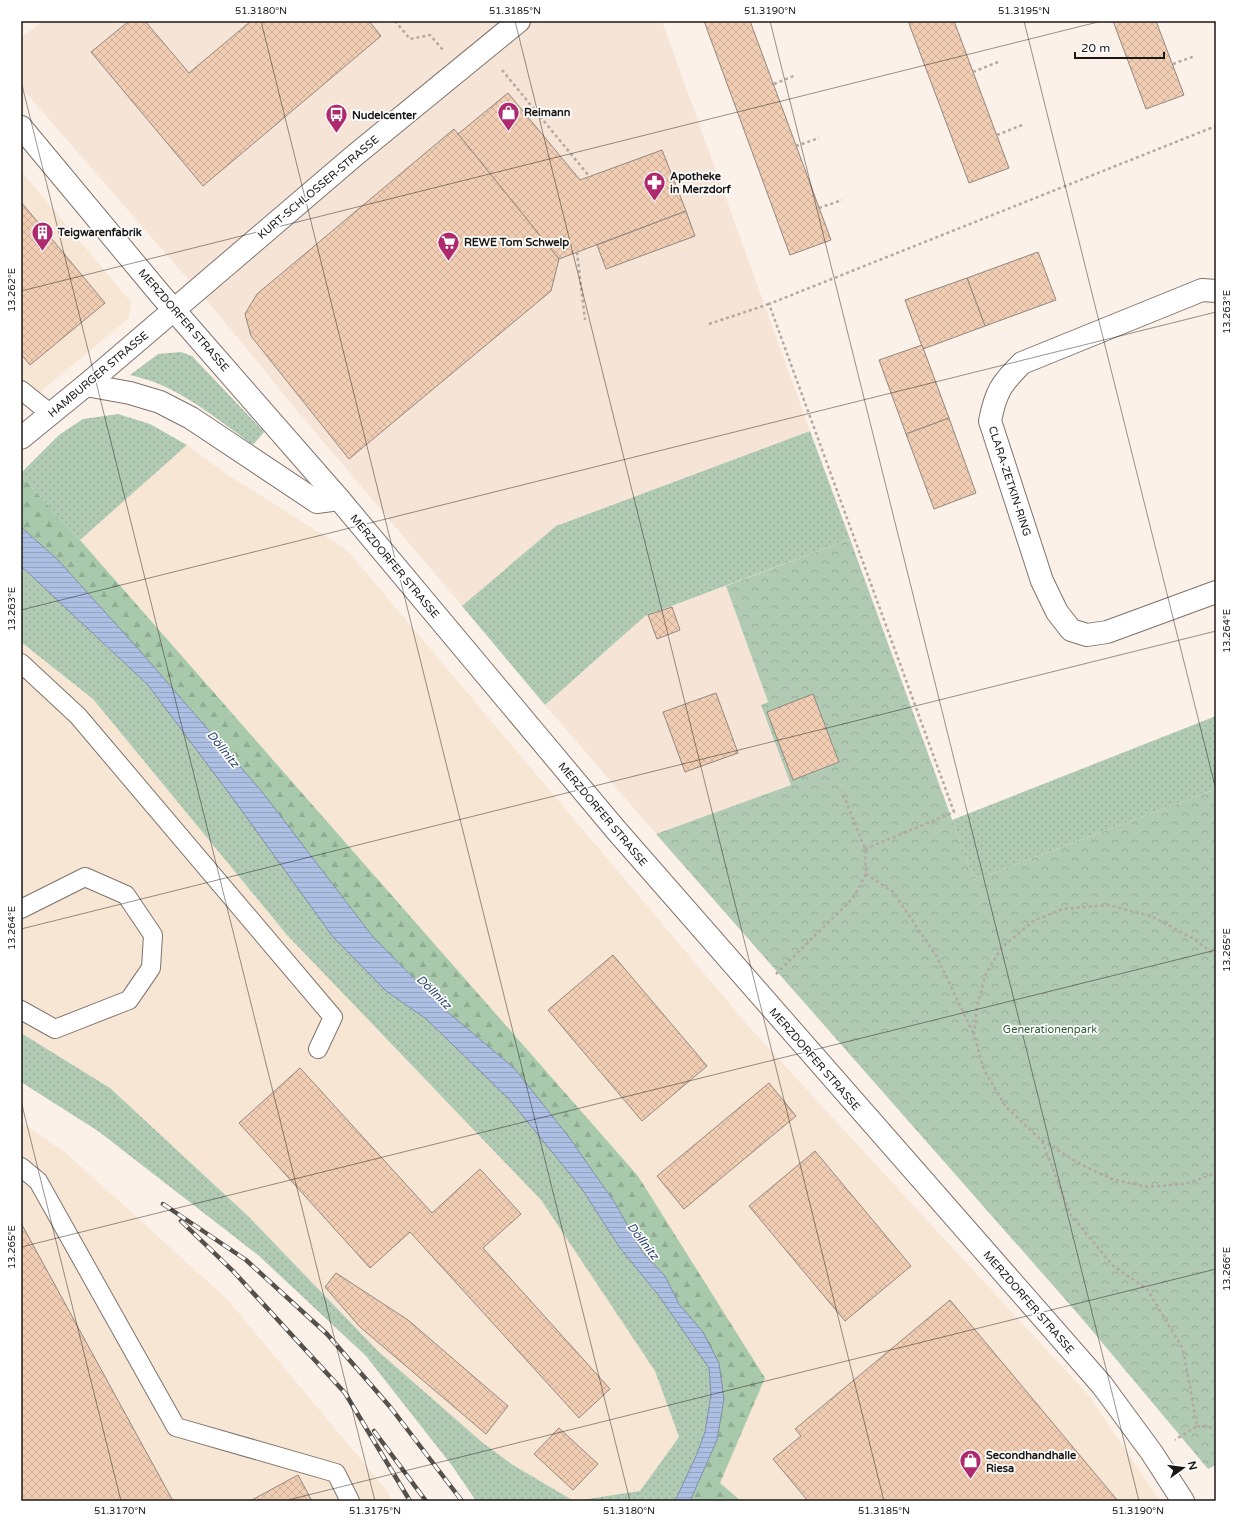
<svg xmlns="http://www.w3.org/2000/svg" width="1237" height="1522" viewBox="0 0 1237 1522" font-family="'Varela Round',sans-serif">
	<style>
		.built { fill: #f6e4d7 }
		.industrial { fill: #f7e6d4 }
		.grass { fill: url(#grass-dots) }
		.forest { fill: url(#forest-firs) }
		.park { fill: url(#park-crowns) }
		.water { fill: url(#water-rules); stroke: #818da5 }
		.building { fill: url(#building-cross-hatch); stroke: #928880 }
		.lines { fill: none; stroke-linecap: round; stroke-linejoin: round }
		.lane-casing { stroke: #7e746d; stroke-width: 20 }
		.street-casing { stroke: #7e746d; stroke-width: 24 }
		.path { stroke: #b2a9a2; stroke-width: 2.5; stroke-dasharray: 3 3; stroke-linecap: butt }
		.lane { stroke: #fff; stroke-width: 18 }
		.street { stroke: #fff; stroke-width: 22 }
		.rail-casing { stroke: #56504b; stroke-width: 4.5 }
		.rail { stroke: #fff; stroke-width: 3; stroke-dasharray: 9; stroke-linecap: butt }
		.ticks { fill: none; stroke: #1b1714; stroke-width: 1; stroke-opacity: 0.45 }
		.labels { text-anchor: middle; stroke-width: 3.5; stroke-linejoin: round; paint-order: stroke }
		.poi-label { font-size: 11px; font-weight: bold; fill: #1b1714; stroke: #fff; text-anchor: start }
		.street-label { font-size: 11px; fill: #1b1714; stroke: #fff }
		.park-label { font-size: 11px; fill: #2d5f37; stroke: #fff }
		.water-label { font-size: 12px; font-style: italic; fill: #2b4471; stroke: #fff }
		.neatline { fill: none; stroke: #1b1714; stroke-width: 1.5 }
		.ticks-label { font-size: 10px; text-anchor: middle; fill: #1b1714 }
	</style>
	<defs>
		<pattern id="grass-dots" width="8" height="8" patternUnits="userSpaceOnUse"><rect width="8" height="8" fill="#b1cab4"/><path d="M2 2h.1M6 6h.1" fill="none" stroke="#98ad9a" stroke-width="1.8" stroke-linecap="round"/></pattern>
		<pattern id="forest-firs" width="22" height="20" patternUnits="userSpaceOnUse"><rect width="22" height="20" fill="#a8c9ac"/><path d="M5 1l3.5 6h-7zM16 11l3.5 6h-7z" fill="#90ac93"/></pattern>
		<pattern id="park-crowns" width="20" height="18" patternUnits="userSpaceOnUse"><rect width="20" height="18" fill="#b1cab4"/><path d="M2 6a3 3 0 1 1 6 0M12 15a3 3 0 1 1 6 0" fill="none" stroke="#98ad9a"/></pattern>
		<pattern id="water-rules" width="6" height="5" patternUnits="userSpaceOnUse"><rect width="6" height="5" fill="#adc0e3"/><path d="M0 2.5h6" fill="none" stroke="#94a4c2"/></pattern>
		<pattern id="building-cross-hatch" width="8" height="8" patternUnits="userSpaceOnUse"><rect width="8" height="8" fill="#f1ceb3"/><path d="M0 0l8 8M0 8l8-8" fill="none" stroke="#ceb099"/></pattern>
	</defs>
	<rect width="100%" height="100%" fill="#fcf1e8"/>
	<g class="built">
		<polygon points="43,21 662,21 810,431 556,526 462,606 295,408 219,315 21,87 21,38"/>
		<polygon points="726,586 768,703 761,706 791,785 656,834 545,705 645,616"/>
	</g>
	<g class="industrial">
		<polygon points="21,171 131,302 129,318 21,408"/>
		<polygon points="187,445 228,475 344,548 353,557 751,1029 1090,1397 1160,1501 741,1501 719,1484 765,1378 638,1176 80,540"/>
		<polygon points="21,642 93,699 287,935 541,1200 655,1371 679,1437 640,1491 574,1501 513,1465 483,1443 379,1352 248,1216 110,1088 21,1033"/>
		<polygon points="21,1122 66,1153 228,1300 387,1491 392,1501 21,1501"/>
	</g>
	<g class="grass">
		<path d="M181,352L192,356L264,432L253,445C221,422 190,396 154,382C146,379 138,377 130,375L158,354Z"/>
		<polygon points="118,414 150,424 187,445 80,540 21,476 21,473 59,435 83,419"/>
		<polygon points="810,431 850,539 645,616 545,705 462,606 556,526"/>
		<polygon points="21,566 148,685 234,800 386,991 425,1018 509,1099 582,1189 620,1248 659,1296 709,1368 711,1395 705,1432 696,1456 675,1501 574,1501 640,1491 679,1437 655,1371 541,1200 287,935 93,699 21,642"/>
		<polygon points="1216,716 1216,789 974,880 952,820"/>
		<polygon points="21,1033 110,1088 248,1216 379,1352 483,1443 513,1465 574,1501 476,1501 453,1467 366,1356 258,1255 98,1131 21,1082"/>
	</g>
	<polygon class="forest" points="21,476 80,540 638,1176 765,1378 720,1483 741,1501 690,1501 717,1440 724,1399 703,1332 679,1304 665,1276 643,1253 615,1203 568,1136 515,1069 444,1009 373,937 263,793 141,652 58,560 21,527"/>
	<polygon class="park" points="850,539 974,880 1216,789 1216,1465 1208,1469 1079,1315 656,834 791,785 761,705 768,702 726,586"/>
	<polygon class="water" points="21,527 58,560 141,652 263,793 373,937 444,1009 515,1069 568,1136 615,1203 643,1253 665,1276 679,1304 703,1332 719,1363 724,1399 717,1440 690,1501 675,1501 696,1456 705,1432 711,1395 709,1368 659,1296 620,1248 582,1189 509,1099 425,1018 386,991 333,937 234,800 148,685 21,566"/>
	<g class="building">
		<polygon points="129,21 145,21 189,73 251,21 369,21 381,36 203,186 91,52"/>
		<polygon points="704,21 750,21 831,240 790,255"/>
		<polygon points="908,21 954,21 1009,168 969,183"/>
		<polygon points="1113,21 1156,21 1184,95 1146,109"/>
		<polygon points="508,93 580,180 662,150 686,211 559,259 458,134"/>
		<polygon points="454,129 559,259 551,291 349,459 251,336 245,314 257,294"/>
		<polygon points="21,202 105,303 30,365 21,354"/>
		<polygon points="686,211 695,236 606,269 597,245"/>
		<polygon points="1038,252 1056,300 985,326 967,278"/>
		<polygon points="967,278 985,326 923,349 905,300"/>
		<polygon points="922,345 949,418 906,434 879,360"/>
		<polygon points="949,418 976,493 934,509 906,434"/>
		<polygon points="672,607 680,630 657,639 648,615"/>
		<polygon points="716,693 738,753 685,772 663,712"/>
		<polygon points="813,694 839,762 793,780 767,712"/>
		<polygon points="613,955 707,1066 642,1121 548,1010"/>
		<polygon points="300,1068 432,1213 480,1169 521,1214 483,1248 610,1389 579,1418 410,1232 370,1268 239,1123"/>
		<polygon points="769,1083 796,1116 684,1209 657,1176"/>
		<polygon points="815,1151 911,1266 845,1321 749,1206"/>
		<polygon points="21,1223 173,1501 21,1501"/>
		<polygon points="336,1273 408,1320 508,1406 486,1434 360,1327 325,1287"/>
		<polygon points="950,1300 1118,1501 808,1501 773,1459 801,1436 795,1429"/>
		<polygon points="559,1428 598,1464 573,1490 534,1454"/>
		<polygon points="298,1475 312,1501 250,1501"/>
	</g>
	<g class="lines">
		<defs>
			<g id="lane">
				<polyline points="21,390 51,414"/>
				<polyline points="21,663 78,716 333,1017 318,1049"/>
				<polyline points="21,909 85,877 126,895 153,935 151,968 129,1000 55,1029 21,1010"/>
				<polyline points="21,1167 38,1181 176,1427 336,1473 350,1501"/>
			</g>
			<g id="street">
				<polyline points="21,127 160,294 339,499 616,830 1102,1385 1152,1453 1183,1501"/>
				<path d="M1216,291L1202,290L1022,363C1001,384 996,391 990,421L1042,581L1057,612L1071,630L1087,635L1107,632L1216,592"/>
				<polyline points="86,385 130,393 160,402 191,418 317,502 339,499"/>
				<polyline points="21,438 86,385 354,156 519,21"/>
			</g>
		</defs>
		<use href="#lane" class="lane-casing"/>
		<use href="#street" class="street-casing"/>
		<g class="path">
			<polyline points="395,21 410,39 430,35 443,50"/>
			<polyline points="1173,64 1195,56"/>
			<polyline points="502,70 589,176"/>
			<polyline points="973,72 998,62"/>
			<polyline points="774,84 796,75"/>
			<polyline points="997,135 1022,125"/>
			<polyline points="796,146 819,138"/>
			<polyline points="819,208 842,200"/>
			<polyline points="577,252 585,320"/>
			<polyline points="709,324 769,304"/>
			<polyline points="865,849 954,812 769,304 1216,126"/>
			<polyline points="866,874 893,892 937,957 974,1035"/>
			<polyline points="1216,957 1196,940 1151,916 1108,905 1063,909 1035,920 1002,947 986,974 977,1006 974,1035 984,1070 1006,1107 1041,1140 1082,1165 1112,1179 1147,1187 1185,1184 1216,1173"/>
			<polyline points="776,974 853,898 866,874 865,849 842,791"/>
			<polyline points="1042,1141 1071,1215 1112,1265 1147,1289 1183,1349 1197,1426 1175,1440"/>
			<polyline points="1197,1426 1216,1428"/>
		</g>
		<use href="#lane" class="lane"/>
		<use href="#street" class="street"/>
		<defs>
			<g id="rail">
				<polyline points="163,1204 246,1260 327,1334 391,1408 462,1501"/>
				<polyline points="181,1221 233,1271 345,1393 410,1501"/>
				<polyline points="374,1431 426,1501"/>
			</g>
		</defs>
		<use href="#rail" class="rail-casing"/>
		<use href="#rail" class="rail"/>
	</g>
	<path class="ticks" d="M261,21L630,1501M515,21L884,1501M770,21L1139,1501M1024,21L1216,790M21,81L375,1501M21,291L1102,21M21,610L1216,312M21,929L1216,631M21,1101L121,1501M21,1247L1216,950M284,1501L1216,1269"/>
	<defs>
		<symbol id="shop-pin" viewBox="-11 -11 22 30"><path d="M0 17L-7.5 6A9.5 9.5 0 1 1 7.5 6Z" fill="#af296e" stroke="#fff"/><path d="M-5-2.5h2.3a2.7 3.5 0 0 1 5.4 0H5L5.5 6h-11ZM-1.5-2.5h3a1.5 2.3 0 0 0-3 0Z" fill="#fff"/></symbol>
		<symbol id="bus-pin" viewBox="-11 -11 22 30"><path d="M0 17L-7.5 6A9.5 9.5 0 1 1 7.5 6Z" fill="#af296e" stroke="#fff"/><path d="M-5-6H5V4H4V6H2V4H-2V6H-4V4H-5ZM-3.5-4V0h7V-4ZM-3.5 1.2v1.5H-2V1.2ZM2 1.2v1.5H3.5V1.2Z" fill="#fff"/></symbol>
		<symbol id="pharmacy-pin" viewBox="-11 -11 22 30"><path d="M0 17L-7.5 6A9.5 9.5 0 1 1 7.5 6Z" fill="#af296e" stroke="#fff"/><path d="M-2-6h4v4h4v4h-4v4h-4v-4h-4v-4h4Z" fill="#fff"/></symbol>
		<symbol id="building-pin" viewBox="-11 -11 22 30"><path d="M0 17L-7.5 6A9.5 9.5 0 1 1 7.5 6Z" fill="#af296e" stroke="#fff"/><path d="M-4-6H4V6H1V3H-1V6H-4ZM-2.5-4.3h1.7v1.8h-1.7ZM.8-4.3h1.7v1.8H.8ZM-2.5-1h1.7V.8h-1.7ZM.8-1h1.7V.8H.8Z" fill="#fff"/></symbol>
		<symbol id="supermarket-pin" viewBox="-11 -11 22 30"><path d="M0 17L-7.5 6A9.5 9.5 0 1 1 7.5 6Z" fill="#af296e" stroke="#fff"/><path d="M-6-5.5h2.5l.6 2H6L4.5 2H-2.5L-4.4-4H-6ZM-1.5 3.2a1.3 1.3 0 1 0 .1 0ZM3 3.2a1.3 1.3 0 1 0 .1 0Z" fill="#fff"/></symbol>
	</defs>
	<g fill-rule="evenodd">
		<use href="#shop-pin" x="496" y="100" width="25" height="34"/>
		<use href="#bus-pin" x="324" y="102" width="25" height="34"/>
		<use href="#pharmacy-pin" x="642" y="170" width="25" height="34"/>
		<use href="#building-pin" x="30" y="220" width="25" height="34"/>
		<use href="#supermarket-pin" x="436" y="230" width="25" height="34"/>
		<use href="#shop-pin" x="958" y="1448" width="25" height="34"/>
	</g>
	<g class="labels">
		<g class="poi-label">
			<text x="524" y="116">Reimann</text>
			<text x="352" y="119">Nudelcenter</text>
			<text x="670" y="180">Apotheke<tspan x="670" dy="13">in Merzdorf</tspan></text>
			<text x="58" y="236">Teigwarenfabrik</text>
			<text x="464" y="246">REWE Tom Schwelp</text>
			<text x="986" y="1459">Secondhandhalle<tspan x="986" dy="13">Riesa</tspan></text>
		</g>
		<g class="street-label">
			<text transform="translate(318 187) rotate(-40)" y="4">KURT-SCHLOSSER-STRASSE</text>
			<text transform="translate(184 320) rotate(49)" y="4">MERZDORFER STRASSE</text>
			<text transform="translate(98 374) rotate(-40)" y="4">HAMBURGER STRASSE</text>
			<text transform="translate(1010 481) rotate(72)" y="4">CLARA-ZETKIN-RING</text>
			<text transform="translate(395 566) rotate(50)" y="4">MERZDORFER STRASSE</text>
			<text transform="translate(603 814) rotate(50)" y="4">MERZDORFER STRASSE</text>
			<text transform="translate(815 1059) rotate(49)" y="4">MERZDORFER STRASSE</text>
			<text transform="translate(1029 1302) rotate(49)" y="4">MERZDORFER STRASSE</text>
		</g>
		<g class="park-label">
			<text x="1050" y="1033">Generationenpark</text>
		</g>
		<g class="water-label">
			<text transform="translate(223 749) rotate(51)" y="4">Döllnitz</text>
			<text transform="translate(434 992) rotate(44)" y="4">Döllnitz</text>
			<text transform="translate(643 1241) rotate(52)" y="4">Döllnitz</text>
		</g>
	</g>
	<rect width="1237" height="1522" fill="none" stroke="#ffffff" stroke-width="44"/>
	<g transform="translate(1183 1468) rotate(76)" stroke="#ffffff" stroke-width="3" paint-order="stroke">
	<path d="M0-3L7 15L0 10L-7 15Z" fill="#1b1714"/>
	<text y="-6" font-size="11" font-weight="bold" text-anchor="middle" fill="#1b1714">N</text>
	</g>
	<path d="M1075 52v6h89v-6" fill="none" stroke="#1b1714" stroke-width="2"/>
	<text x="1081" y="52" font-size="12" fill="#1b1714" stroke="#ffffff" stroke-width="3" paint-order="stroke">20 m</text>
	<rect x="22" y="22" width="1193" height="1478" class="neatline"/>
	<g class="ticks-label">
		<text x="261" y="14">51.3180°N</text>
		<text x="515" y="14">51.3185°N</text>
		<text x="770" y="14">51.3190°N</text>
		<text x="1024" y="14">51.3195°N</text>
		<text transform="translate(11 290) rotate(-90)" y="4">13.262°E</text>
		<text transform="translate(1226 312) rotate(-90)" y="4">13.263°E</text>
		<text transform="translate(11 609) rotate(-90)" y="4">13.263°E</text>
		<text transform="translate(1226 631) rotate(-90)" y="4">13.264°E</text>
		<text transform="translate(11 928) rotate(-90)" y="4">13.264°E</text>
		<text transform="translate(1226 950) rotate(-90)" y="4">13.265°E</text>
		<text transform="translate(11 1247) rotate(-90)" y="4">13.265°E</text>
		<text transform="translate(1226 1269) rotate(-90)" y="4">13.266°E</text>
		<text x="120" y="1514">51.3170°N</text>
		<text x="375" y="1514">51.3175°N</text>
		<text x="629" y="1514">51.3180°N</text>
		<text x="884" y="1514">51.3185°N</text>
		<text x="1138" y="1514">51.3190°N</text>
	</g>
</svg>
